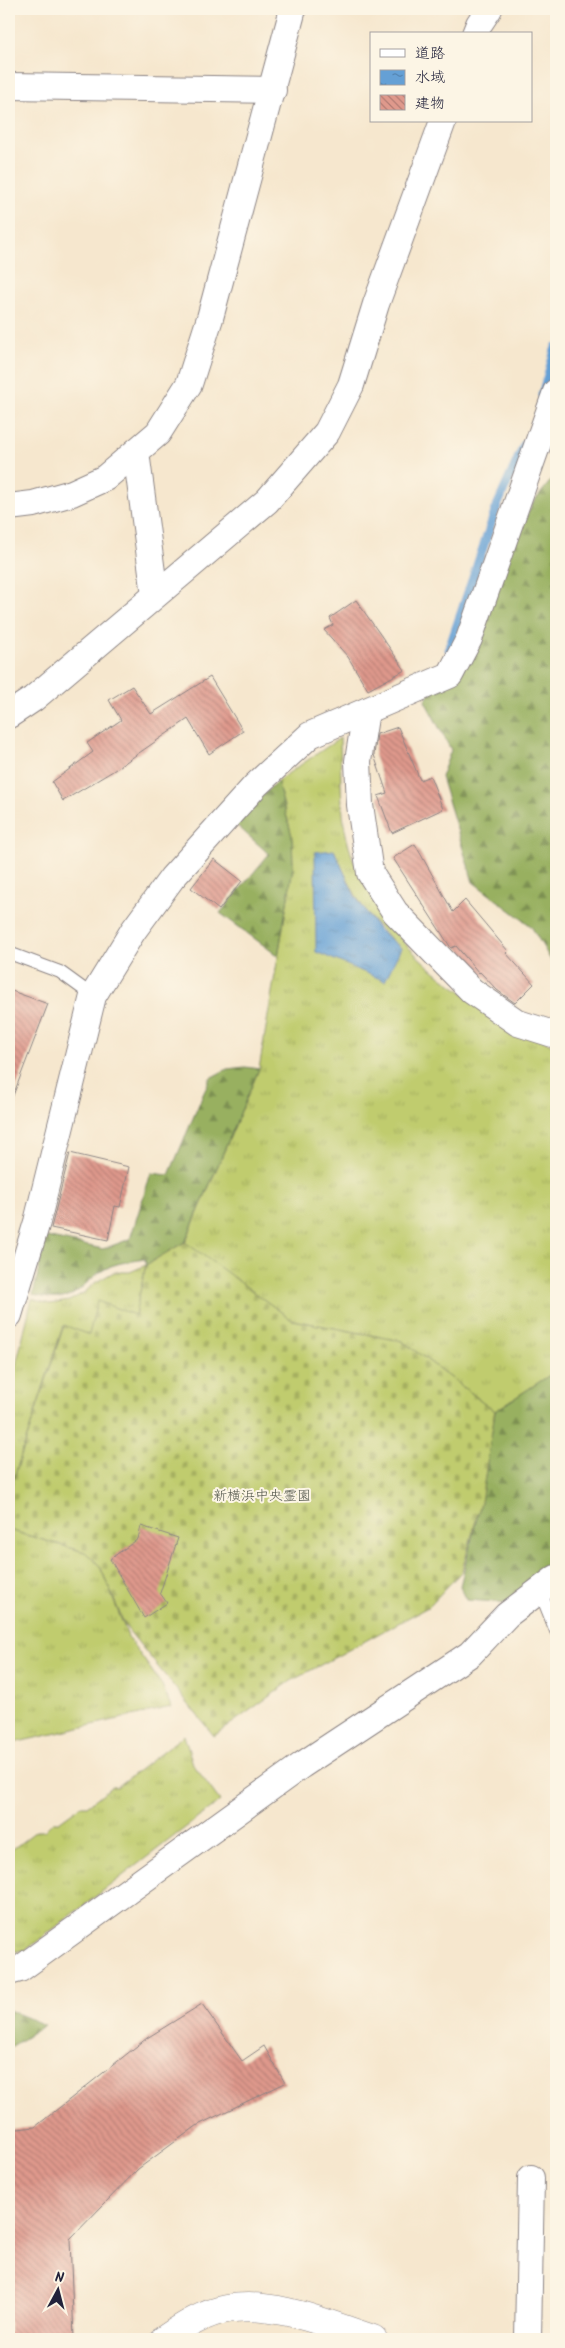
<svg xmlns="http://www.w3.org/2000/svg" width="565" height="2348" viewBox="0 0 565 2348" font-family="Kalam,'Klee One',sans-serif">
	<style>
		.grass { fill: url(#grass-tufts); stroke: #717754; fill-rule: evenodd }
		.forest { fill: url(#forest-firs); stroke: #5d694e }
		.cemetery { fill: url(#cemetery-stones); stroke: #717754 }
		.water { fill: url(#water-ripples); stroke: #446188 }
		.lines { fill: none; stroke-linecap: round; stroke-linejoin: round }
		.stream { stroke: #65a0d5; stroke-width: 9 }
		.building { fill: url(#building-back-hatch) }
		.service-casing { stroke: #8c8484; stroke-width: 14 }
		.minor-casing { stroke: #8c8484; stroke-width: 28 }
		.tertiary-casing { stroke: #8c8484; stroke-width: 29 }
		.service { stroke: #fff; stroke-width: 12 }
		.minor { stroke: #fff; stroke-width: 26 }
		.tertiary { stroke: #fff; stroke-width: 28 }
		.labels { text-anchor: middle; stroke-width: 4; stroke-linejoin: round; paint-order: stroke }
		.park-label { font-size: 14px; fill: #51554a; stroke: #fcf5e5 }
	</style>
	<defs>
		<pattern id="grass-tufts" width="24" height="20" patternUnits="userSpaceOnUse" patternTransform="scale(1.25)"><rect width="24" height="20" fill="#c0cc6e"/><path d="M3 7l-1-3M5 7V3M7 7l1-3M15 17l-1-3M17 17v-4M19 17l1-3" fill="none" stroke="#a5af60"/></pattern>
		<pattern id="forest-firs" width="22" height="20" patternUnits="userSpaceOnUse" patternTransform="scale(1.25)"><rect width="22" height="20" fill="#98b061"/><path d="M5 1l3.5 6h-7zM16 11l3.5 6h-7z" fill="#7c8f51"/></pattern>
		<pattern id="cemetery-stones" width="16" height="16" patternUnits="userSpaceOnUse" patternTransform="scale(1.25)"><rect width="16" height="16" fill="#c0cc6e"/><path d="M2 7V4a2 2 0 0 1 4 0v3zM10 15v-3a2 2 0 0 1 4 0v3z" fill="#a5af60"/></pattern>
		<pattern id="water-ripples" width="26" height="14" patternUnits="userSpaceOnUse" patternTransform="scale(1.25)"><rect width="26" height="14" fill="#65a0d5"/><path d="M2 4q2-2 4 0t4 0M15 11q2-2 4 0t4 0" fill="none" stroke="#5382ae"/></pattern>
		<pattern id="building-back-hatch" width="6" height="6" patternUnits="userSpaceOnUse" patternTransform="scale(1.25)"><rect width="6" height="6" fill="#df998c"/><path d="M-1 5l2 2M0 0l6 6M5-1l2 2" fill="none" stroke="#b47c74"/></pattern>
	</defs>
	<rect width="100%" height="100%" fill="#fcf5e5"/>
	<filter id="ink" filterUnits="userSpaceOnUse"><feTurbulence type="fractalNoise" baseFrequency=".02" numOctaves="2"/><feDisplacementMap in="SourceGraphic" scale="10" xChannelSelector="R" yChannelSelector="G"/><feConvolveMatrix kernelMatrix="1 2 1 2 8 2 1 2 1" color-interpolation-filters="sRGB"/></filter>
	<filter id="wash" filterUnits="userSpaceOnUse"><feTurbulence type="fractalNoise" baseFrequency=".0096" numOctaves="4" result="noise"/><feDisplacementMap in="SourceGraphic" scale="20" xChannelSelector="R" yChannelSelector="G"/><feGaussianBlur stdDeviation="1.12" result="paint"/><feColorMatrix in="noise" values="0 0 0 0 0 0 0 0 0 0 0 0 0 0 0 0 0 1.4 0 .05"/><feComposite in="paint" operator="in"/></filter>
	<g filter="url(#wash)">
		<rect width="100%" height="100%" fill="#f6e7ce"/>
		<g class="grass">
			<path d="M340,738C341,768 340,800 345,829C349,853 359,876 371,896C417,976 480,1003 556,1047V1371L495,1411L402,1341L292,1320L185,1243L259,1069L293,868L292,836L277,781ZM334,850C354,894 363,916 401,948L316,952Z"/>
			<polygon points="146,1265 135,1315 89,1335 63,1326 9,1493 9,1394 32,1299 50,1304 69,1301 85,1292 96,1282 114,1272 130,1272"/>
			<polygon points="9,1530 85,1552 100,1566 129,1639 162,1685 171,1707 9,1744"/>
			<polygon points="184,1735 193,1764 220,1801 26,1950 10,1952 9,1852 36,1831 44,1831 53,1822 59,1822 81,1806 87,1806 111,1787 117,1787"/>
		</g>
		<g class="forest">
			<polygon points="556,474 556,969 531,926 473,882 441,777 451,750 425,701 482,604 533,503"/>
			<polygon points="277,781 292,836 293,868 278,956 220,913 269,854 234,823"/>
			<path d="M245,1067L259,1069L185,1242L146,1265L145,1259C135,1261 121,1262 111,1266C75,1283 83,1307 33,1295L46,1237L103,1249L130,1239L151,1173L169,1175L210,1078L227,1069Z"/>
			<polygon points="556,1371 556,1570 510,1603 467,1600 460,1586 481,1502 495,1411"/>
			<polygon points="9,2010 45,2025 9,2048"/>
		</g>
		<polygon class="cemetery" points="185,1242 292,1320 402,1341 495,1411 481,1502 462,1571 428,1607 291,1681 214,1736 125,1626 100,1566 85,1552 9,1530 9,1493 64,1325 89,1335 97,1301 135,1315 146,1265"/>
		<polygon class="water" points="334,850 355,896 378,929 401,948 385,981 316,952 315,852"/>
		<g class="lines">
			<g class="stream">
				<polyline points="542,395 556,347"/>
				<polyline points="449,649 497,506 524,445"/>
			</g>
		</g>
		<g id="blocks">
			<g class="building">
				<polygon points="356,600 405,670 368,690 348,657 324,630 333,625 330,618"/>
				<polygon points="210,677 243,731 209,754 188,719 113,771 63,801 52,782 93,752 87,743 121,720 109,700 132,686 151,714"/>
				<polygon points="398,727 420,780 430,776 443,809 392,833 378,796 387,793 374,755 377,734"/>
				<polygon points="415,844 453,912 465,900 508,951 506,953 534,984 515,1003 497,990 480,972 479,973 456,946 451,948 393,858"/>
				<polygon points="214,859 242,881 219,910 191,888"/>
				<polygon points="9,990 48,1004 11,1101 9,1101"/>
				<polygon points="70,1153 129,1167 120,1207 115,1206 108,1240 51,1228"/>
				<polygon points="141,1526 178,1538 160,1593 167,1603 144,1618 110,1559 138,1539"/>
				<polygon points="202,2004 242,2061 264,2046 285,2083 198,2125 138,2169 70,2239 74,2339 9,2339 9,2130 35,2127 147,2038"/>
			</g>
		</g>
	</g>
	<g filter="url(#ink)">
		<use href="#blocks" fill-opacity="0" stroke="#8c8484" stroke-width="1"/>
		<g class="lines">
			<defs>
				<g id="service">
					<polyline points="9,953 60,972 93,996"/>
					<polyline points="540,1591 556,1631"/>
				</g>
				<g id="minor">
					<polyline points="475,34 479,24 489,9"/>
					<polyline points="9,86 273,90"/>
					<polyline points="136,452 155,595"/>
					<polyline points="9,507 33,504 72,493 105,478 158,433 189,384 210,318 293,9"/>
					<polyline points="366,711 358,761 360,805 370,873 395,912 472,991 518,1023 556,1035"/>
					<polyline points="9,715 33,699 267,501 327,432 351,385 376,304 443,121"/>
					<polyline points="9,1315 37,1222 93,996 133,931 172,878 256,785 310,735 450,675 469,639 556,392"/>
					<polyline points="9,1972 20,1969 302,1765 470,1654 507,1615 556,1578"/>
					<polyline points="528,2339 531,2178"/>
				</g>
				<path id="tertiary" d="M165,2339C184,2326 204,2313 227,2309C273,2300 330,2325 373,2339"/>
			</defs>
			<use href="#service" class="service-casing"/>
			<use href="#minor" class="minor-casing"/>
			<use href="#tertiary" class="tertiary-casing"/>
			<use href="#service" class="service"/>
			<use href="#minor" class="minor"/>
			<use href="#tertiary" class="tertiary"/>
		</g>
	</g>
	<g class="labels">
		<g class="park-label">
			<text x="262" y="1500">新横浜中央霊園</text>
		</g>
	</g>
	<rect width="565" height="2348" fill="none" stroke="#fcf5e5" stroke-width="30"/>
	<rect x="370" y="32" width="162" height="90" fill="#fcf5e5" stroke="#a5a1a1"/>
	<rect x="380" y="49" width="25" height="8" fill="#ffffff" stroke="#a5a1a1"/>
	<text x="415" y="58" font-size="15" fill="#22223b">道路</text>
	<rect x="380" y="70" width="25" height="15" fill="url(#water-ripples)" stroke="#a5a1a1"/>
	<text x="415" y="82" font-size="15" fill="#22223b">水域</text>
	<rect x="380" y="95" width="25" height="15" fill="url(#building-back-hatch)" stroke="#a5a1a1"/>
	<text x="415" y="108" font-size="15" fill="#22223b">建物</text>
	<g transform="translate(58 2290) rotate(7)" stroke="#fcf5e5" stroke-width="4" paint-order="stroke">
	<path d="M0-4L9 19L0 12L-9 19Z" fill="#22223b"/>
	<text y="-8" font-size="14" font-weight="bold" text-anchor="middle" fill="#22223b">N</text>
	</g>
</svg>
